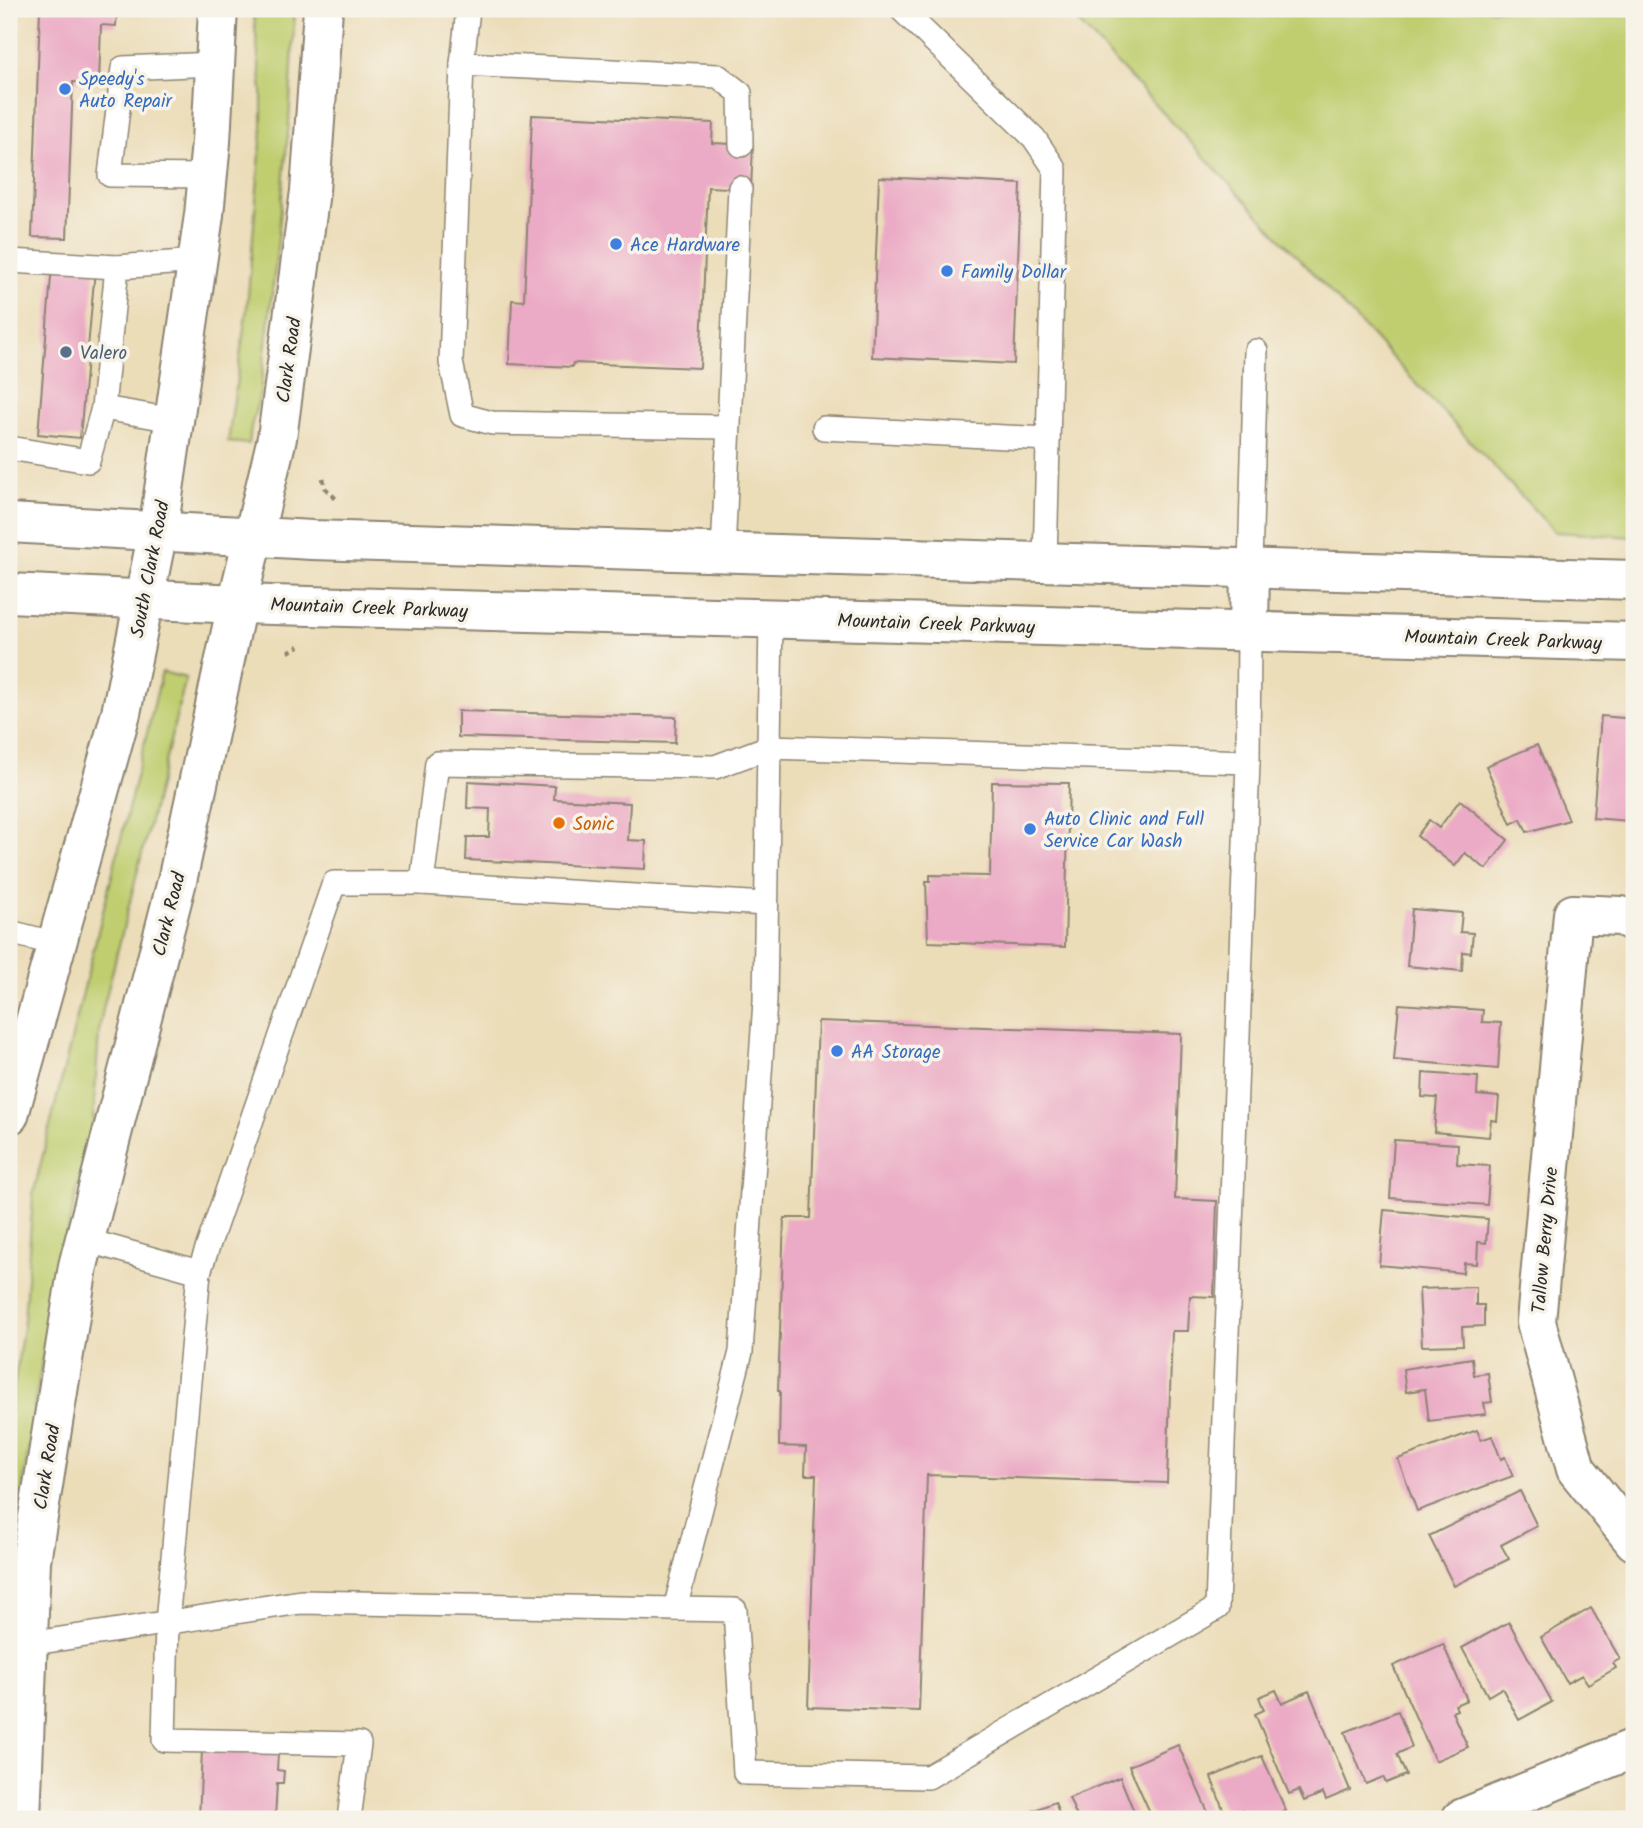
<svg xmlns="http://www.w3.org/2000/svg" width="1643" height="1828" viewBox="0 0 1643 1828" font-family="Kalam,sans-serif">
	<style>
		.green { fill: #c0ce70; stroke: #767c4e; stroke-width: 2 }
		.building { fill: #ebaac5 }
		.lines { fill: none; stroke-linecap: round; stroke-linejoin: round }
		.service-casing { stroke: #8c8472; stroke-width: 26 }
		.minor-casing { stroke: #8c8472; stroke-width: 42 }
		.secondary-casing { stroke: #8c8472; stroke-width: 42 }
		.path { stroke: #8c8472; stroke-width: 4.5; stroke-dasharray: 5 5; stroke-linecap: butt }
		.service { stroke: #fff; stroke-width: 23 }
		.minor { stroke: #fff; stroke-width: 38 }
		.secondary { stroke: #fff; stroke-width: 38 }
		.shop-dot { fill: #3f7fe0; stroke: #f7f3e8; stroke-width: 2.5 }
		.service-dot { fill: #5c6f8a; stroke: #f7f3e8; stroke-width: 2.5 }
		.food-dot { fill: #e8710a; stroke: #f7f3e8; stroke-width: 2.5 }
		.labels { text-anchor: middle; stroke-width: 7; stroke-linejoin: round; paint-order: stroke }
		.shop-label { font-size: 19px; fill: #366cbe; stroke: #f7f3e8; text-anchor: start }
		.service-label { font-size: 19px; fill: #4e5e75; stroke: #f7f3e8; text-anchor: start }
		.street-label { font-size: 19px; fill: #2b2b2b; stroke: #f7f3e8 }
		.food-label { font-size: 19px; fill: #c56008; stroke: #f7f3e8; text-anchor: start }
	</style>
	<rect width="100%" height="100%" fill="#f7f3e8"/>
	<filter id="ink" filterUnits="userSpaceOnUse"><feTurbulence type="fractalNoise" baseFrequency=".0143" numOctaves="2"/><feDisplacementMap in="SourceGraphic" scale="14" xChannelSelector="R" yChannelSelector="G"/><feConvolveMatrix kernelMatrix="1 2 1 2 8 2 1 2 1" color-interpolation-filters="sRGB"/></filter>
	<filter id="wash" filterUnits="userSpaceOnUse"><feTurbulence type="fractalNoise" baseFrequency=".00686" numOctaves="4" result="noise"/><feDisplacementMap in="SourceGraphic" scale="28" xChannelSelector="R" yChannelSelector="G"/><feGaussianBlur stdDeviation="1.57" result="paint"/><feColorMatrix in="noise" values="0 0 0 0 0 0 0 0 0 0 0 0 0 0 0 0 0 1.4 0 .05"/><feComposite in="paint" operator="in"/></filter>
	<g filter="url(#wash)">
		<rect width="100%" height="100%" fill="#ecddb9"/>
		<g class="green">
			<polygon points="253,9 295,9 289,122 276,261 260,394 251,427 249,444 228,442 247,307 262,130 262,91"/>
			<polygon points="1066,9 1634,9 1634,537 1555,532"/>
			<polygon points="162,672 186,678 103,1009 99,1032 93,1123 58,1273 35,1401 14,1551 9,1551 9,1419 24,1321 33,1195"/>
		</g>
		<g id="blocks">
			<g class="building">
				<polygon points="40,9 117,9 116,26 101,25 99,83 73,82 67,238 32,237"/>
				<polygon points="532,115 713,123 712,143 753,145 751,189 708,187 700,368 573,363 572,367 509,364 512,300 524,301"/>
				<polygon points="879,177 1021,184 1014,364 872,357"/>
				<polygon points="52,265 95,269 80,438 38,434"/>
				<polygon points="458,711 676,717 675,743 458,737"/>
				<polygon points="1601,716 1634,719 1634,781 1631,785 1629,821 1593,818"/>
				<polygon points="1537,745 1569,820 1527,832 1521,819 1511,824 1486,766"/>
				<polygon points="468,781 555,786 554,799 630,803 628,840 646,841 645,869 466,860 467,837 489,837 490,809 467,808"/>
				<polygon points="992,782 1069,783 1065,947 928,942 926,881 930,881 930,875 990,876"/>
				<polygon points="1460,800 1508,840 1486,869 1465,853 1455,866 1417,836 1429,820 1439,828"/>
				<polygon points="1412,909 1462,913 1460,932 1473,933 1471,953 1463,952 1462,971 1407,966"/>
				<polygon points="1399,1004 1483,1010 1482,1022 1501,1023 1498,1069 1394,1060"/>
				<polygon points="818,1021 1181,1034 1175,1199 1217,1201 1214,1297 1190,1296 1188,1331 1172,1331 1167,1483 927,1475 919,1711 808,1707 816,1475 805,1475 806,1447 779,1446 780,1391 778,1391 784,1218 811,1218"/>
				<polygon points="1423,1073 1478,1077 1477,1095 1499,1097 1497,1121 1491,1120 1489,1137 1434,1132 1437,1098 1422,1097"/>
				<polygon points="1394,1140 1458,1144 1457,1164 1490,1166 1487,1205 1390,1198"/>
				<polygon points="1384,1210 1488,1219 1486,1243 1478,1242 1477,1264 1464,1263 1463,1273 1379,1265"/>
				<polygon points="1476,1287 1476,1305 1484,1305 1484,1326 1462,1327 1463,1345 1422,1346 1419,1289"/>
				<polygon points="1472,1358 1474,1375 1488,1373 1492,1402 1484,1403 1486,1414 1429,1421 1425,1389 1406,1392 1403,1369"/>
				<polygon points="1477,1430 1481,1440 1492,1436 1501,1459 1505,1457 1513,1476 1417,1511 1398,1459"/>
				<polygon points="1520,1491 1537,1526 1501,1545 1509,1559 1454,1586 1429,1536"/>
				<polygon points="1591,1608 1620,1659 1613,1663 1616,1668 1588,1684 1582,1675 1567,1683 1541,1637"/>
				<polygon points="1509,1622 1552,1702 1519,1720 1502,1688 1488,1696 1462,1648"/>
				<polygon points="1443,1644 1467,1700 1455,1705 1457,1710 1452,1712 1468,1747 1435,1761 1393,1666"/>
				<polygon points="1276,1690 1282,1703 1309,1691 1350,1790 1326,1800 1323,1793 1304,1801 1299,1790 1289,1794 1255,1714 1264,1710 1259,1697"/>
				<polygon points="1398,1711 1412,1747 1397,1754 1406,1775 1386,1783 1383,1777 1366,1784 1345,1732"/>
				<polygon points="1178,1745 1211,1819 1153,1819 1129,1766"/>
				<polygon points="202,1750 278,1754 277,1770 284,1771 283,1783 277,1783 275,1819 199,1819"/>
				<polygon points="1262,1756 1286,1811 1271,1817 1272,1819 1246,1819 1242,1810 1226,1817 1211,1777"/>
				<polygon points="1120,1777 1137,1819 1078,1819 1069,1798"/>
				<polygon points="1055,1802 1061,1819 1012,1819"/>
			</g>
		</g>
	</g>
	<g filter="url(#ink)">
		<use href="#blocks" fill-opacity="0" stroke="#8c8472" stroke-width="2"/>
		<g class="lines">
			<defs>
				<g id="service">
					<polyline points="468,9 462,64 451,362 462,415 492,423 727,427"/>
					<polyline points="901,9 1034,138 1055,169 1045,562"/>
					<polyline points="462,64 718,76 740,93 741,145"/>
					<polyline points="208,176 110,175 123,68 214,64"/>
					<polyline points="9,261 117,267"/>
					<polyline points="103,408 117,267 197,261"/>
					<polyline points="824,428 1048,439"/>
					<polyline points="9,448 88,461 103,408 174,420"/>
					<polyline points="723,553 740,188"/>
					<polyline points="1250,566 1256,351"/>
					<polyline points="1248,762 1249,632"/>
					<polyline points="9,932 57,944"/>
					<polyline points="85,1240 199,1272 334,883 422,883"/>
					<polyline points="199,1272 167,1623 164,1740 359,1744 349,1819"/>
					<polyline points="675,1609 735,1610 745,1773 928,1777 1217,1608 1248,762 769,747 715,767 437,763 422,883 766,904"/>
					<polyline points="28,1644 301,1602 675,1609 741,1352 765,1001 771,619"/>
				</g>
				<g id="minor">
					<polyline points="1634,922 1621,916 1573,914 1536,1322 1576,1469 1634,1541"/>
					<polyline points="1461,1819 1634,1748"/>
				</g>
				<g id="secondary">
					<polyline points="9,523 312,540 1634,580"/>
					<polyline points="9,593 237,604 1634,642"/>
					<polyline points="1249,632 1250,566"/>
					<polyline points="9,1115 121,713 158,531 204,215 211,142 218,9"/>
					<polyline points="21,1819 31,1561 78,1266 177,881 237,604 277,438 310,191 323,9"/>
				</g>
			</defs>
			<use href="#service" class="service-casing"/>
			<use href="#minor" class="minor-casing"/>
			<use href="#secondary" class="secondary-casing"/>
			<g class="path">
				<polyline points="323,478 325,488 339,502"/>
				<polyline points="288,652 299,646"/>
			</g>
			<use href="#service" class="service"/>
			<use href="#minor" class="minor"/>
			<use href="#secondary" class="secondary"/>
		</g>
	</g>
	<g class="shop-dot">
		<circle cx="65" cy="89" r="7"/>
		<circle cx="616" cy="244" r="7"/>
		<circle cx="947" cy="271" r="7"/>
		<circle cx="1030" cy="829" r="7"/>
		<circle cx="837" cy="1051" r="7"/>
	</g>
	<circle class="service-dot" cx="66" cy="352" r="7"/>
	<circle class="food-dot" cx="559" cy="823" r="7"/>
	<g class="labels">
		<g class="shop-label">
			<text x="79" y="85">Speedy's<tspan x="79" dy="22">Auto Repair</tspan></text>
			<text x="630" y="251">Ace Hardware</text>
			<text x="961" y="278">Family Dollar</text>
			<text x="1044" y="825">Auto Clinic and Full<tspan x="1044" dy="22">Service Car Wash</tspan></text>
			<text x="851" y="1058">AA Storage</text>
		</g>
		<g class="service-label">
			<text x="80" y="359">Valero</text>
		</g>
		<g class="street-label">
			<text transform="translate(288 360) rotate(-82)" y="7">Clark Road</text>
			<text transform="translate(149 569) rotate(-79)" y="7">South Clark Road</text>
			<text transform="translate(369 607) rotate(2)" y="7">Mountain Creek Parkway</text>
			<text transform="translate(936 623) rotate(2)" y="7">Mountain Creek Parkway</text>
			<text transform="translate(1503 639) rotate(2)" y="7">Mountain Creek Parkway</text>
			<text transform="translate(168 914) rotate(-76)" y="7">Clark Road</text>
			<text transform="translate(1544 1240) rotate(-85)" y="7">Tallow Berry Drive</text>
			<text transform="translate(46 1467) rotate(-81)" y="7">Clark Road</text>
		</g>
		<g class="food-label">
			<text x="573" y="830">Sonic</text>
		</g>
	</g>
	<rect width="1643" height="1828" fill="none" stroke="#f7f3e8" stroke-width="35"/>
</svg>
